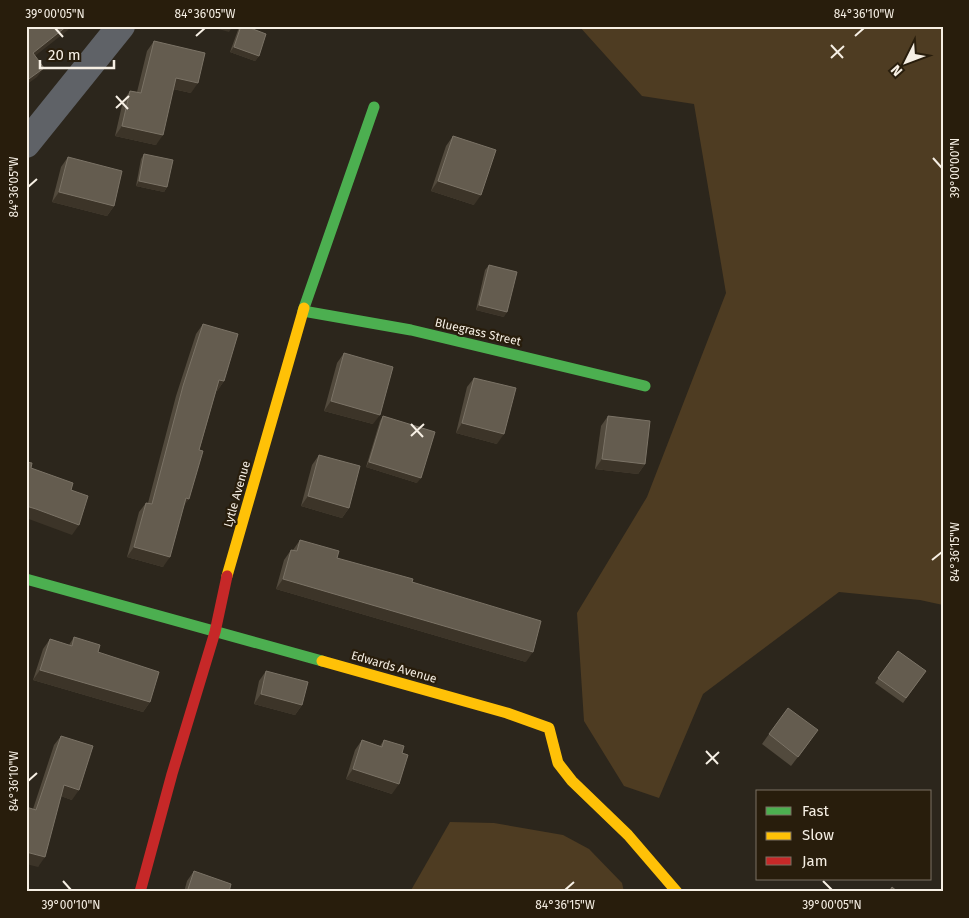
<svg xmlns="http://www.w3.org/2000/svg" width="969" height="918" viewBox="0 0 969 918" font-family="'Fira Sans',sans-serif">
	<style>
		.green { fill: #4e3c22 }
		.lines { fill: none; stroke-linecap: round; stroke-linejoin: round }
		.street { stroke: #5f6267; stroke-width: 28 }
		.fast { stroke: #4caf50; stroke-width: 11 }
		.slow { stroke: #ffc107; stroke-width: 11 }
		.jam { stroke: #c62828; stroke-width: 11 }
		.wall { fill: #524a3d }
		.shaded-wall { fill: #3c3428 }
		.building { fill: #645c4f; stroke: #7b7366 }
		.ticks { fill: none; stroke: #f6efe4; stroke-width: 2 }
		.labels { text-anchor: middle; stroke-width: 4.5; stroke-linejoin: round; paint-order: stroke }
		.street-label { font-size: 12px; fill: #f6efe4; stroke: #281d0c }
		.neatline { fill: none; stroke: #f6efe4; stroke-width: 2 }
		.ticks-label { font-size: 12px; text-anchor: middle; fill: #f6efe4 }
	</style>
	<rect width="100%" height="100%" fill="#2c261c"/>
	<g class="green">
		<polygon points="579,26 943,26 943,605 920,600 839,592 703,694 659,798 624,786 584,721 577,613 647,497 726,293 694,104 642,96"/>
		<polygon points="450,822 494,823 563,835 589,849 622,883 624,892 410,892"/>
	</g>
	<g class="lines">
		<polyline class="street" points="26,144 121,26"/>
		<g class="fast">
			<polyline points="304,308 374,107"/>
			<polyline points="303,311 411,330 645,386"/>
			<polyline points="26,579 322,661"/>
		</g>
		<g class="slow">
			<polyline points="227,576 304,308"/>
			<polyline points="322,661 507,713 549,728 558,763 572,781 628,835 677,892"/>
		</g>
		<polyline class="jam" points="140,892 172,774 215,632 227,576"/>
	</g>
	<g class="wall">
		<polygon points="240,26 245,26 259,56 255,61 230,52 238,30"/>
		<polygon points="154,41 191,93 173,89 156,145 115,136 123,101 130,91 137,92 147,51"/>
		<polygon points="453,136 474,205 431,191 446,146"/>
		<polygon points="144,154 167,187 164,192 136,186 141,159"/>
		<polygon points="68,157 114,206 107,216 52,202 61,167"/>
		<polygon points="489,265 504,317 476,310 485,270"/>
		<polygon points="203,324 224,381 217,391 216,391 183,508 163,567 127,557 139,512 146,503 148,503 176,396 196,334"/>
		<polygon points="344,353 373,424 324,411 337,363"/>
		<polygon points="474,378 497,444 456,433 467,387"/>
		<polygon points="383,416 417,483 366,467 380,421"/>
		<polygon points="608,416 645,464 638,474 595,469 601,426"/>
		<polygon points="319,455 349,508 342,518 301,506 312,465"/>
		<polygon points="300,540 337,558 412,582 526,662 276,589 284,560 291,550 293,550"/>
		<polygon points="74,637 98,652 150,702 143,712 33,680 43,649 50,639 69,645"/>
		<polygon points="898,651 926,671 903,703 875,683"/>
		<polygon points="266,671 302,705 295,715 254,704 259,681"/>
		<polygon points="769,734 811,740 791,766 762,744"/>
		<polygon points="61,736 72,800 61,796 38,867 33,809 54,745"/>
		<polygon points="362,740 380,746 384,740 392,794 346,779 355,750"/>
		<polygon points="194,871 229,892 184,892 187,881"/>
	</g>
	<g class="shaded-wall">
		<polygon points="67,26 71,26 68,30 26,63 33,53"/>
		<polygon points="208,26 233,26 229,32"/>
		<polygon points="234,47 259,56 255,61 230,52"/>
		<polygon points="44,68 37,77 26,85 26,81"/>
		<polygon points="176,78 198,83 191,93 169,88"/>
		<polygon points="122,126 163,135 156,145 115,136"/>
		<polygon points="139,181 167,187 164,192 136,186"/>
		<polygon points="438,181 481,195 474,205 431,191"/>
		<polygon points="59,192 114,206 107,216 52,202"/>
		<polygon points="479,305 507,312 504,317 476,310"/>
		<polygon points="219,380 224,381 217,391 212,390"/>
		<polygon points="331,401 380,415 373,424 324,411"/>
		<polygon points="462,423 504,434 497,444 456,433"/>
		<polygon points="602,459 645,464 638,474 595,469"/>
		<polygon points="369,462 421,478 417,483 366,467"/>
		<polygon points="308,496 349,508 342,518 301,506"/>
		<polygon points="186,498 189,499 182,509"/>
		<polygon points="26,506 36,509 79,525 72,535 26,518"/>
		<polygon points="134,547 170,557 163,567 127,557"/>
		<polygon points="283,579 533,652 526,662 276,589"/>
		<polygon points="40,670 150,702 143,712 33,680"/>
		<polygon points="261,694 302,705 295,715 254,704"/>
		<polygon points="353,769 399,784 392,794 346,779"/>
		<polygon points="64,785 79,790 72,800 57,795"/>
		<polygon points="26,852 45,857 38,867 26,864"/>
	</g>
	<g class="building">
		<polygon points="26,26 67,26 33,53 44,68 26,81"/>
		<polygon points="241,26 245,26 266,34 259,56 234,47"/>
		<polygon points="154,41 205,53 198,83 176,78 163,135 122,126 130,91 141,93"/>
		<polygon points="453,136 496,150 481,195 438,181"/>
		<polygon points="144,154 173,160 167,187 139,181"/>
		<polygon points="68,157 122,171 114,206 59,192"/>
		<polygon points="489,265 517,272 507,312 479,305"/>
		<polygon points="203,324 238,334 224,381 219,380 199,450 203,451 189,499 186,498 170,557 134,547 146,503 152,504 183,386"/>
		<polygon points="344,353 393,367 380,415 331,401"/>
		<polygon points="474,378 516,388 504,434 462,423"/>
		<polygon points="383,416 435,432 421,478 369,462"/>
		<polygon points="608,416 650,421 645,464 602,459"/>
		<polygon points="319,455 360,466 349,508 308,496"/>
		<polygon points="26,462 32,463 31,468 73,483 71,490 88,496 79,525 36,509 26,506"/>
		<polygon points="300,540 339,551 337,558 413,579 412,582 541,621 533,652 283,579 291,550 297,551"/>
		<polygon points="74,637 100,645 98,652 159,672 150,702 40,670 50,639 72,646"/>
		<polygon points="898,651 926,671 906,698 878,678"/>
		<polygon points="266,671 308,682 302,705 261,694"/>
		<polygon points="788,708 818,730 798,757 769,734"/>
		<polygon points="61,736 93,746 79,790 64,785 45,857 26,852 26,807 36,810"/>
		<polygon points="362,740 382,747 384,740 404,746 402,753 408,755 399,784 353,769"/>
		<polygon points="194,871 231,884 229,892 187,892"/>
		<polygon points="892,887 898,892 889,892"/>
	</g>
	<path class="ticks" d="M55,28L63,37M196,36L205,28M855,36L864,28M831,45L843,58M831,58L844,46M116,96L128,109M116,108L129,96M933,158L942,168M28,187L37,179M411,424L423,437M411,436L424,424M932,560L942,552M706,751L718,764M706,764L719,752M28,781L37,773M63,881L71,890M823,881L832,890M565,890L574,882"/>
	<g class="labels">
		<g class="street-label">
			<text transform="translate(478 332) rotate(13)" y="4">Bluegrass Street</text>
			<text transform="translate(237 494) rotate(-74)" y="4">Lytle Avenue</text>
			<text transform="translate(394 667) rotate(16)" y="4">Edwards Avenue</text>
		</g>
	</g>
	<rect width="969" height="918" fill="none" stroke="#281d0c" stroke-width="55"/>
	<rect x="756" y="790" width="175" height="90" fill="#281d0c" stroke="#7a7162"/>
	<rect x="766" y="807" width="25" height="8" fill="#4caf50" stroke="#7a7162"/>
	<text x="802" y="816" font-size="15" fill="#f6efe4">Fast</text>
	<rect x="766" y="832" width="25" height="8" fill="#ffc107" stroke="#7a7162"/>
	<text x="802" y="840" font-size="15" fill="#f6efe4">Slow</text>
	<rect x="766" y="857" width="25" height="8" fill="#c62828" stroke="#7a7162"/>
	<text x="802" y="866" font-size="15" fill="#f6efe4">Jam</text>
	<g transform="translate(906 62) rotate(228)" stroke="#281d0c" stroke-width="4" paint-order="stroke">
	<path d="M0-4L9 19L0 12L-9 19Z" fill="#f6efe4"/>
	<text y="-8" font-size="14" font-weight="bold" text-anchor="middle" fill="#f6efe4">N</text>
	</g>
	<path d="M40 60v8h74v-8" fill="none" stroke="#f6efe4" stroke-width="2.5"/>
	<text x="48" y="60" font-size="15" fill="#f6efe4" stroke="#281d0c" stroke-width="4" paint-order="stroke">20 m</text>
	<rect x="28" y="28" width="914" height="862" class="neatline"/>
	<g class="ticks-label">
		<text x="55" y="18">39°00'05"N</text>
		<text x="205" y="18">84°36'05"W</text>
		<text x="864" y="18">84°36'10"W</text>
		<text transform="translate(955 168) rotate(-90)" y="4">39°00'00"N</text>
		<text transform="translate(14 187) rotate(-90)" y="4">84°36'05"W</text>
		<text transform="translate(955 552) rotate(-90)" y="4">84°36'15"W</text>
		<text transform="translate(14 781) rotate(-90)" y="4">84°36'10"W</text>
		<text x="71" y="909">39°00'10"N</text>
		<text x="565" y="909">84°36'15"W</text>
		<text x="832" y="909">39°00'05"N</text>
	</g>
</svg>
